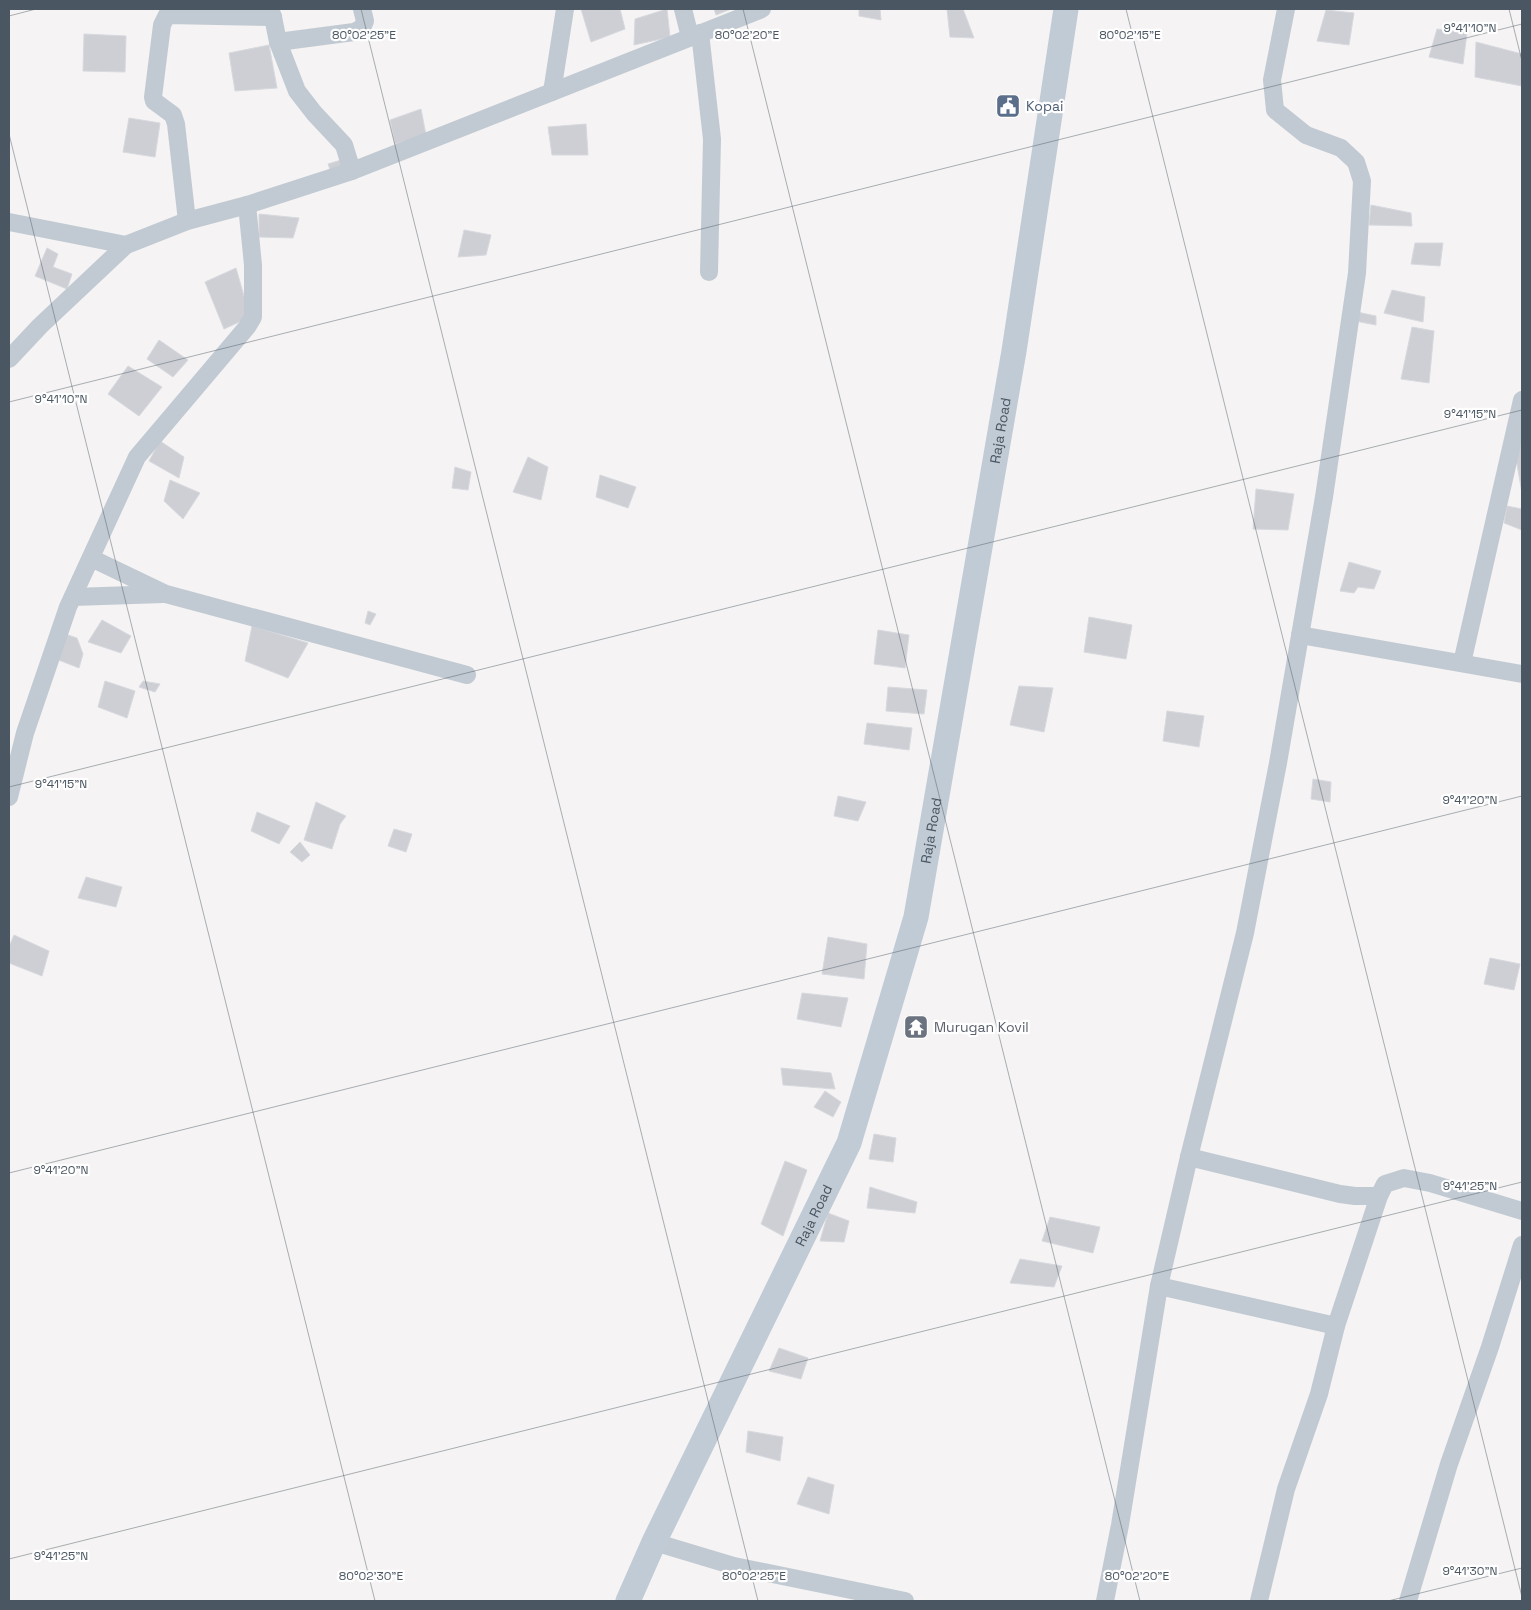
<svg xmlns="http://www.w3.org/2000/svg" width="1531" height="1610" viewBox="0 0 1531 1610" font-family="'Space Grotesk',sans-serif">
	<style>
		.building { fill: #cdcfd5; stroke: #d7d9de }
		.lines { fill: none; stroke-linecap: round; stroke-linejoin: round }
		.street { stroke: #c1cad2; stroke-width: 18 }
		.secondary { stroke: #c1cbd6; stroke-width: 25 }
		.ticks { fill: none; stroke: #4a5661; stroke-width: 1; stroke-opacity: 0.45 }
		.labels { text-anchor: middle; stroke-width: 4.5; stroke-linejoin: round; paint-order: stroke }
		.service-label { font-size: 14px; fill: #4e5e75; stroke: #fff; text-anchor: start }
		.street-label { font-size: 14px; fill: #4a5661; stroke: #fff }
		.worship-label { font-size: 14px; fill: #5b616d; stroke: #fff; text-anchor: start }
		.ticks-label { font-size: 12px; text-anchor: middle; fill: #4a5661; stroke: #fff; stroke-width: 4.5; stroke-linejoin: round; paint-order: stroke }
	</style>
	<rect width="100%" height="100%" fill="#f5f3f3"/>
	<g class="building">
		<polygon points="581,9 620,9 625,29 591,42"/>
		<polygon points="667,9 670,37 634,45 635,19"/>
		<polygon points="714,9 731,9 716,15"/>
		<polygon points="859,9 880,9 881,20 859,16"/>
		<polygon points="947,9 963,9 974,38 950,37"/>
		<polygon points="1326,10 1354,13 1349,45 1317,41"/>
		<polygon points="1437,29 1467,33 1463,64 1429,57"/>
		<polygon points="84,34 126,36 125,72 83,71"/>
		<polygon points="1476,42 1522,54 1522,86 1475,77"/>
		<polygon points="269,45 277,88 235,91 229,53"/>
		<polygon points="421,109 426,135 395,144 390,120"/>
		<polygon points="129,118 160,123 155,157 123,152"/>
		<polygon points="586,124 588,155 552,155 548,127"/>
		<polygon points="341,160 344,167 331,172 328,164"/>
		<polygon points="1371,205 1411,213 1412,226 1369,225"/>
		<polygon points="259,214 299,218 293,238 259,237"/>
		<polygon points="464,230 491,235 486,255 458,257"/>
		<polygon points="1415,243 1443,243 1440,266 1411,264"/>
		<polygon points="47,248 58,254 53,267 72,274 67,289 35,276"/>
		<polygon points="236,268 250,317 224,329 205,282"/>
		<polygon points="1392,290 1425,297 1423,322 1384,313"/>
		<polygon points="1357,312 1376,316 1376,325 1355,321"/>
		<polygon points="1412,327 1434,331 1429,383 1401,379"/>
		<polygon points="159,340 188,360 173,377 147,359"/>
		<polygon points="128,366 162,387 139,416 108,394"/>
		<polygon points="160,441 184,457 179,478 149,461"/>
		<polygon points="1522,446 1522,493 1514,447"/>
		<polygon points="528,457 548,467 541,500 513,492"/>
		<polygon points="455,467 471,472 468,490 452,488"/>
		<polygon points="600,475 636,487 628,508 596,497"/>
		<polygon points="170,480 200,493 183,519 164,501"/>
		<polygon points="1256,489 1294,494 1288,530 1253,529"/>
		<polygon points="1507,506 1522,509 1522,530 1504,523"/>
		<polygon points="1349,562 1381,571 1374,589 1358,587 1354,593 1340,591"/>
		<polygon points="368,611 376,614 370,625 365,623"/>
		<polygon points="1089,617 1132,625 1126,659 1084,652"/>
		<polygon points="102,620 131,636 121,653 88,642"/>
		<polygon points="252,626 308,643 288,678 245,661"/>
		<polygon points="878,630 909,635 905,668 874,664"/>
		<polygon points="65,634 77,638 83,654 79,668 56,659"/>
		<polygon points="105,681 135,691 127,718 98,707"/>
		<polygon points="143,681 160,684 155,692 139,687"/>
		<polygon points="1019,686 1053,688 1044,732 1010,725"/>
		<polygon points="888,687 927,690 924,714 886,711"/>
		<polygon points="1167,711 1204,716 1199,747 1163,741"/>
		<polygon points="867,723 912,728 909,750 864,744"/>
		<polygon points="1313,779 1331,782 1330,802 1311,799"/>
		<polygon points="838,796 866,802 858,821 834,816"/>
		<polygon points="316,802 346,816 340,824 332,849 304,840"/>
		<polygon points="257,812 290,826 279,844 251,831"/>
		<polygon points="394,829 412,834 406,852 388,846"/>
		<polygon points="300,842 310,855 302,862 290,852"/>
		<polygon points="86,877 122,887 116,907 78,898"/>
		<polygon points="14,935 49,951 42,976 9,963 9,947"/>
		<polygon points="828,937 867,944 864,979 822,974"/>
		<polygon points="1490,958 1520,964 1514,990 1484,984"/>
		<polygon points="802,993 848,998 841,1027 797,1019"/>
		<polygon points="781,1068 831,1073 835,1089 783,1085"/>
		<polygon points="825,1091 841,1102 833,1117 814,1107"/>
		<polygon points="874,1134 896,1138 893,1162 869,1159"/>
		<polygon points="785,1161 807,1170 783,1236 761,1224"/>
		<polygon points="870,1187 917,1202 915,1213 867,1208"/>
		<polygon points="828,1213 849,1221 844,1242 820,1241"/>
		<polygon points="1050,1217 1100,1227 1093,1253 1042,1241"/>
		<polygon points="1020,1259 1062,1266 1054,1287 1010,1283"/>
		<polygon points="779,1348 808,1358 801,1379 769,1371"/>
		<polygon points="748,1431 783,1437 780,1461 746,1452"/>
		<polygon points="808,1477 834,1485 829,1514 797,1504"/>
	</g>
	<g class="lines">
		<g class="street">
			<polyline points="270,9 273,17 278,42 297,91 314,113 344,145 352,171"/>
			<polyline points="683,9 690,37"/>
			<polyline points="700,33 712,139 709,272"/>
			<polyline points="278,42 354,32 362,28 365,21 362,9"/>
			<polyline points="552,92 565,9"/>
			<polyline points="187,221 176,124 173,115 154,101 153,97 162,25 167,15 273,17"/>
			<polyline points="9,222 126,245"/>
			<polyline points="9,359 40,326 126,245 187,221 247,205 352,171 762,9"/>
			<polyline points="91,558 166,594 467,675"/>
			<polyline points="73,597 163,594"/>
			<polyline points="1300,635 1522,674"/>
			<polyline points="1462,663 1522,400"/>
			<polyline points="9,797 25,733 68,607 137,457 247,327 253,317 253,265 247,205"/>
			<polyline points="1189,1157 1340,1194 1355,1196 1379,1196"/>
			<polyline points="1159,1286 1336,1326"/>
			<polyline points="654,1542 734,1566 905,1601"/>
			<polyline points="1105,1601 1120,1525 1159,1286 1189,1157 1245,933 1278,763 1324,497 1357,273 1362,181 1356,162 1341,148 1306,135 1275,110 1272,80 1286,9"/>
			<polyline points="1259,1601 1286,1489 1319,1394 1336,1326 1379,1196 1385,1184 1404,1178 1430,1183 1522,1211"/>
			<polyline points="1408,1601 1449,1464 1490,1347 1522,1245"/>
		</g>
		<path class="secondary" id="s1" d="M628,1601L654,1542L849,1143L916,917L1014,351L1066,9"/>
	</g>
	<path class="ticks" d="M361,9L758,1601M743,9L1140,1601M1126,9L1522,1597M1509,9L1522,61M9,16L36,9M9,134L375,1601M9,402L1522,24M9,787L1522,410M9,1173L1522,796M9,1559L1522,1182M1388,1601L1522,1568"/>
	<defs>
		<symbol id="civic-square" viewBox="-11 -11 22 22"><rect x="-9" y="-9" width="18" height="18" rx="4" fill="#5c6f8a" stroke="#fff"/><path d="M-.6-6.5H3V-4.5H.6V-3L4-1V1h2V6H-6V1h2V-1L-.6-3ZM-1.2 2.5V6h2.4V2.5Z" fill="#fff"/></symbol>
		<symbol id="temple-square" viewBox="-11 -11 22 22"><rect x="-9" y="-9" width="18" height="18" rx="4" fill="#6b7280" stroke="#fff"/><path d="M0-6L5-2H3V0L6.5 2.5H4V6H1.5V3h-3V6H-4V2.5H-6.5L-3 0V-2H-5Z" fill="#fff"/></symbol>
	</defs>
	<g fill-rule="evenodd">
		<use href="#civic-square" x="994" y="92" width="28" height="28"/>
		<use href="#temple-square" x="902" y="1013" width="28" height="28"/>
	</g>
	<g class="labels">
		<g class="service-label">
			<text x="1026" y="111">Kopai</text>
		</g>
		<g class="street-label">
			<text dy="5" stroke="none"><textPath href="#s1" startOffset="1238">Raja Road</textPath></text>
			<text dy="5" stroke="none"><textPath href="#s1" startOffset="832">Raja Road</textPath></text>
			<text dy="5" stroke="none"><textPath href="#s1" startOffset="428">Raja Road</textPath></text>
		</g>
		<g class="worship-label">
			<text x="934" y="1032">Murugan Kovil</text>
		</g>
	</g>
	<g class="ticks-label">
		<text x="1470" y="32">9°41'10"N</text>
		<text x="364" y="39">80°02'25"E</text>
		<text x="747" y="39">80°02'20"E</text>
		<text x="1130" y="39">80°02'15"E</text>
		<text x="61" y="403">9°41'10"N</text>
		<text x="1470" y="418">9°41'15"N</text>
		<text x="61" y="788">9°41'15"N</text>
		<text x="1470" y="804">9°41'20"N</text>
		<text x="61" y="1174">9°41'20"N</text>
		<text x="1470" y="1190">9°41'25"N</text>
		<text x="61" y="1560">9°41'25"N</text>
		<text x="1470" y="1575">9°41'30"N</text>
		<text x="371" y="1580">80°02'30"E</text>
		<text x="754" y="1580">80°02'25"E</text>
		<text x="1137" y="1580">80°02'20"E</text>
	</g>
	<rect width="1531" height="1610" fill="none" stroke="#4a5661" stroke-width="20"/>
</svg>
